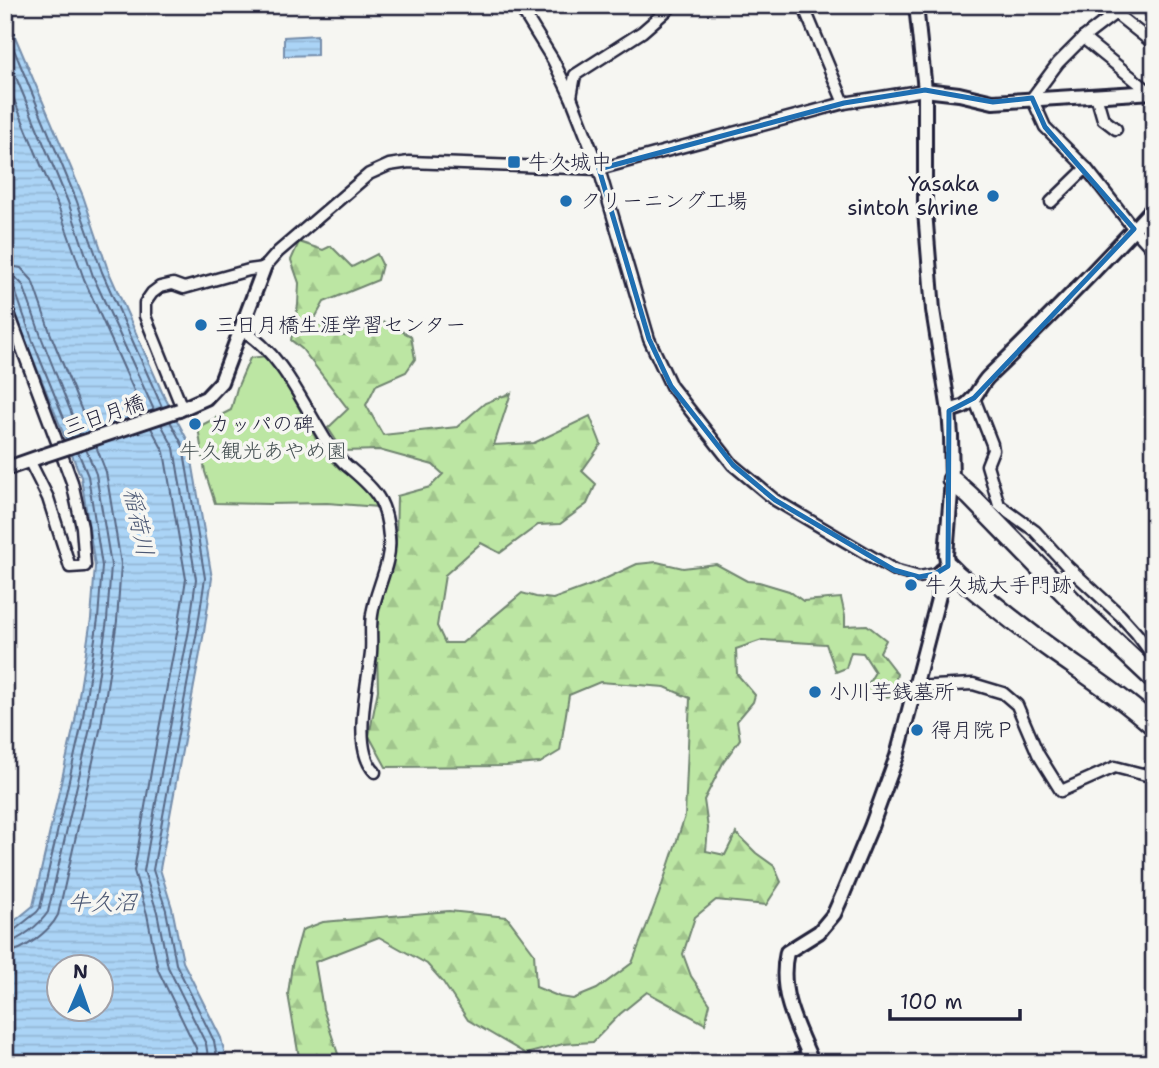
<svg xmlns="http://www.w3.org/2000/svg" width="1159" height="1068" viewBox="0 0 1159 1068" font-family="'Shantell Sans','Klee One',sans-serif">
	<style>
		.forest { fill: url(#forest-firs); stroke: #6f846f; stroke-width: 2 }
		.park { fill: #bce6a3; stroke: #6f846f; stroke-width: 2 }
		.water { fill: url(#water-rules); stroke: #748dab; stroke-width: 2; fill-rule: evenodd }
		.lines { fill: none; stroke-linecap: round; stroke-linejoin: round }
		.shore { stroke: #596986; stroke-width: 2 }
		.street-casing { stroke: #22223b; stroke-width: 15 }
		.secondary-casing { stroke: #22223b; stroke-width: 18 }
		.highway-casing { stroke: #22223b; stroke-width: 23 }
		.street { stroke: #f6f6f2; stroke-width: 10 }
		.secondary { stroke: #f6f6f2; stroke-width: 12 }
		.highway { stroke: #f6f6f2; stroke-width: 18 }
		.secondary-bridge-casing { stroke: #22223b; stroke-width: 18; stroke-linecap: butt }
		.secondary-bridge { stroke: #f6f6f2; stroke-width: 12 }
		.marked { fill: none; stroke: #1f6fb2; stroke-width: 5; stroke-linejoin: round }
		.poi-dot { fill: #1f6fb2; stroke: #f6f6f2; stroke-width: 2.5 }
		.labels { text-anchor: middle; stroke-width: 7; stroke-linejoin: round; paint-order: stroke }
		.poi-label { font-size: 21px; fill: #22223b; stroke: #f6f6f2; text-anchor: start }
		.street-label { font-size: 21px; fill: #22223b; stroke: #f6f6f2 }
		.park-label { font-size: 21px; fill: #485355; stroke: #f6f6f2 }
		.water-label { font-size: 23px; font-style: italic; fill: #4b5773; stroke: #f6f6f2 }
	</style>
	<defs>
		<pattern id="forest-firs" width="22" height="20" patternUnits="userSpaceOnUse" patternTransform="scale(1.75)"><rect width="22" height="20" fill="#bce6a3"/><path d="M5 1l3.5 6h-7zM16 11l3.5 6h-7z" fill="#a1c58d"/></pattern>
		<pattern id="water-rules" width="6" height="5" patternUnits="userSpaceOnUse" patternTransform="scale(1.75)"><rect width="6" height="5" fill="#abd4f6"/><path d="M0 2.5h6" fill="none" stroke="#93b6d4"/></pattern>
	</defs>
	<rect width="100%" height="100%" fill="#f6f6f2"/>
	<filter id="ink" filterUnits="userSpaceOnUse"><feTurbulence type="fractalNoise" baseFrequency=".0143" numOctaves="2"/><feDisplacementMap in="SourceGraphic" scale="14" xChannelSelector="R" yChannelSelector="G"/><feConvolveMatrix kernelMatrix="1 2 1 2 8 2 1 2 1" color-interpolation-filters="sRGB"/></filter>
	<g filter="url(#ink)">
		<polygon class="forest" points="299,242 323,250 331,246 352,267 377,254 382,264 378,280 324,302 315,318 333,335 346,336 384,322 411,336 415,359 406,372 376,385 366,405 383,435 457,427 485,403 511,393 494,445 534,443 590,416 601,444 582,471 596,484 587,504 560,524 538,525 500,553 481,543 445,575 437,626 445,643 462,643 522,593 536,597 553,599 594,584 637,564 657,562 683,568 716,564 747,581 759,582 789,591 803,601 841,598 845,616 845,626 867,625 886,640 880,652 897,674 892,697 866,695 868,684 875,672 863,653 851,652 846,668 836,672 826,644 762,640 736,649 737,674 755,695 753,702 737,721 740,739 723,763 704,800 708,828 706,851 725,855 736,833 756,853 774,866 781,882 766,905 716,900 695,917 683,954 691,976 710,1004 705,1024 647,992 620,1014 593,1042 563,1044 526,1054 468,1020 443,982 427,964 379,937 315,962 323,1009 341,1063 300,1063 288,994 292,965 302,930 323,922 449,911 507,917 534,953 536,987 560,997 573,999 597,989 632,963 659,894 685,816 690,698 665,687 600,682 569,695 560,751 540,763 506,766 386,767 369,736 378,690 376,620 396,544 397,496 430,487 443,474 433,465 379,450 343,451 328,428 348,409 302,349 291,340 298,305 299,283 291,260"/>
		<polygon class="park" points="267,356 282,377 324,453 340,469 363,485 379,507 327,503 269,504 215,503 205,472 198,427 231,410 237,388 250,358"/>
		<g class="water">
			<path d="M5,13L83,196L108,270L162,392L189,443L212,578L204,632L160,869L172,908L183,962L221,1038L225,1055V1063H5V929L33,906L75,721L91,619L95,566L81,477L27,344L5,282ZM60,967H102V1009H60Z"/>
			<polygon points="317,35 317,55 284,56 284,37"/>
		</g>
		<g class="lines">
			<g class="shore">
				<polyline points="5,28 76,199 102,272 162,407"/>
				<polyline points="5,51 68,202 93,276 154,410"/>
				<polyline points="5,78 58,206 84,279 144,413"/>
				<polyline points="5,265 21,268 32,280 51,335 90,431"/>
				<polyline points="5,275 16,278 23,285 42,339 80,435"/>
				<polyline points="5,284 11,285 15,290 33,342 72,438"/>
				<polyline points="170,421 183,446 205,578 197,631 153,870 166,910 176,964 214,1041 218,1063"/>
				<polyline points="161,424 174,448 196,579 189,630 162,768 144,871 157,912 168,967 206,1044 209,1063"/>
				<polyline points="151,428 164,452 186,579 178,628 152,766 134,871 147,914 158,970 196,1048 199,1063"/>
				<polyline points="5,934 12,932 37,912 40,908 82,723 98,619 102,566 88,476 78,452"/>
				<path d="M5,943C19,942 41,923 48,912L91,724L107,620L111,565L96,474L86,449"/>
				<path d="M5,953C23,952 50,931 58,915L101,726L117,621L121,564L106,472L96,446"/>
			</g>
			<defs>
				<g id="street">
					<polyline points="519,5 553,60 571,97 599,169 649,339 671,386 733,465 775,500 894,570 919,577 935,574 945,568"/>
					<polyline points="803,5 844,103"/>
					<polyline points="1099,5 1109,17"/>
					<polyline points="1126,5 1083,38 1058,63 1032,98 1045,127 1086,168 1134,229 1154,251"/>
					<polyline points="1115,13 1154,44"/>
					<polyline points="1083,38 1151,93"/>
					<polyline points="1096,95 1103,119 1116,129"/>
					<polyline points="571,97 575,75 642,32 673,5"/>
					<polyline points="1051,202 1086,168"/>
					<polyline points="5,303 72,482 82,527 85,566 70,567 48,498 29,460"/>
					<path d="M241,329C279,352 297,392 319,429C325,440 334,453 344,463C355,473 370,484 378,497C386,509 388,523 389,537C392,564 375,590 372,615C370,627 372,640 371,653C368,683 351,749 375,772"/>
					<polyline points="974,398 992,444 993,450 987,465 999,505 1035,531 1068,567 1120,615 1137,634 1154,657"/>
					<polyline points="182,408 145,316 145,303 152,293 160,287 173,284 184,288 249,270 264,268 278,252 369,174 389,165 409,162 599,169 844,103 925,90"/>
					<polyline points="914,687 973,684 1003,693 1017,705 1038,754 1061,791 1115,767 1154,777"/>
					<polyline points="781,1063 810,1057 814,1063"/>
				</g>
				<g id="secondary">
					<polyline points="916,5 925,90 925,211 933,310 949,411 951,436 952,480 946,555 948,566"/>
					<polyline points="925,90 959,94 993,102 1154,92"/>
					<polyline points="179,410 206,398 221,382 264,268"/>
					<path d="M949,411C954,409 960,408 964,406C976,400 979,386 988,377C1045,322 1100,266 1154,207"/>
					<polyline points="5,469 42,456"/>
					<path d="M810,1057C795,1023 778,990 787,952L819,932L834,914L843,894L871,827L897,756L937,603L943,579L941,571"/>
				</g>
				<g id="highway">
					<polyline points="952,480 970,496 1087,616 1154,679"/>
					<path d="M948,566L957,575C989,601 1021,628 1055,652C1089,676 1123,698 1154,726"/>
				</g>
			</defs>
			<use href="#street" class="street-casing"/>
			<use href="#secondary" class="secondary-casing"/>
			<use href="#highway" class="highway-casing"/>
			<use href="#street" class="street"/>
			<use href="#secondary" class="secondary"/>
			<use href="#highway" class="highway"/>
			<defs>
				<polyline id="secondary-bridge" points="42,456 179,410"/>
			</defs>
			<use href="#secondary-bridge" class="secondary-bridge-casing"/>
			<use href="#secondary-bridge" class="secondary-bridge"/>
		</g>
	</g>
	<path class="marked" d="M925,90L993,102L1032,98L1045,127L1134,229L974,398L949,411L948,566L935,574L919,577L894,570L775,500L733,465L671,386L649,339L599,169L844,103Z"/>
	<g class="poi-dot">
		<rect x="507" y="155" width="14" height="14" rx="3.5"/>
		<circle cx="993" cy="196" r="7"/>
		<circle cx="566" cy="201" r="7"/>
		<circle cx="201" cy="325" r="7"/>
		<circle cx="195" cy="424" r="7"/>
		<circle cx="911" cy="585" r="7"/>
		<circle cx="815" cy="692" r="7"/>
		<circle cx="917" cy="730" r="7"/>
	</g>
	<g class="labels">
		<g class="poi-label">
			<text x="528" y="169">牛久城中</text>
			<text x="979" y="191" text-anchor="end">Yasaka<tspan x="979" dy="24">sintoh shrine</tspan></text>
			<text x="580" y="208">クリーニング工場</text>
			<text x="215" y="332">三日月橋生涯学習センター</text>
			<text x="209" y="431">カッパの碑</text>
			<text x="925" y="592">牛久城大手門跡</text>
			<text x="829" y="699">小川芋銭墓所</text>
			<text x="931" y="737">得月院Ｐ</text>
		</g>
		<g class="street-label">
			<text transform="translate(104 415) rotate(-19)" y="7">三日月橋</text>
		</g>
		<g class="park-label">
			<text x="263" y="458">牛久観光あやめ園</text>
		</g>
		<g class="water-label">
			<text transform="translate(139 522) rotate(78)" y="8">稲荷川</text>
			<text x="102" y="910">牛久沼</text>
		</g>
	</g>
	<rect width="1159" height="1068" fill="none" stroke="#f6f6f2" stroke-width="28"/>
	<rect x="14" y="14" width="1131" height="1040" fill="none" stroke="#22223b" stroke-width="2.5" filter="url(#ink)"/>
	<g transform="translate(80 988) rotate(2)"><circle r="33" fill="#f6f6f2" stroke="#a1a1a9" stroke-width="2"/>
	<path d="M0-5L12 26L0 18L-12 26Z" fill="#1f6fb2"/>
	<text y="-10" font-size="19" font-weight="bold" text-anchor="middle" fill="#22223b">N</text>
	</g>
	<path d="M890 1009v10h130v-10" fill="none" stroke="#22223b" stroke-width="3.5"/>
	<text x="900" y="1009" font-size="21" fill="#22223b" stroke="#f6f6f2" stroke-width="5" paint-order="stroke">100 m</text>
</svg>
